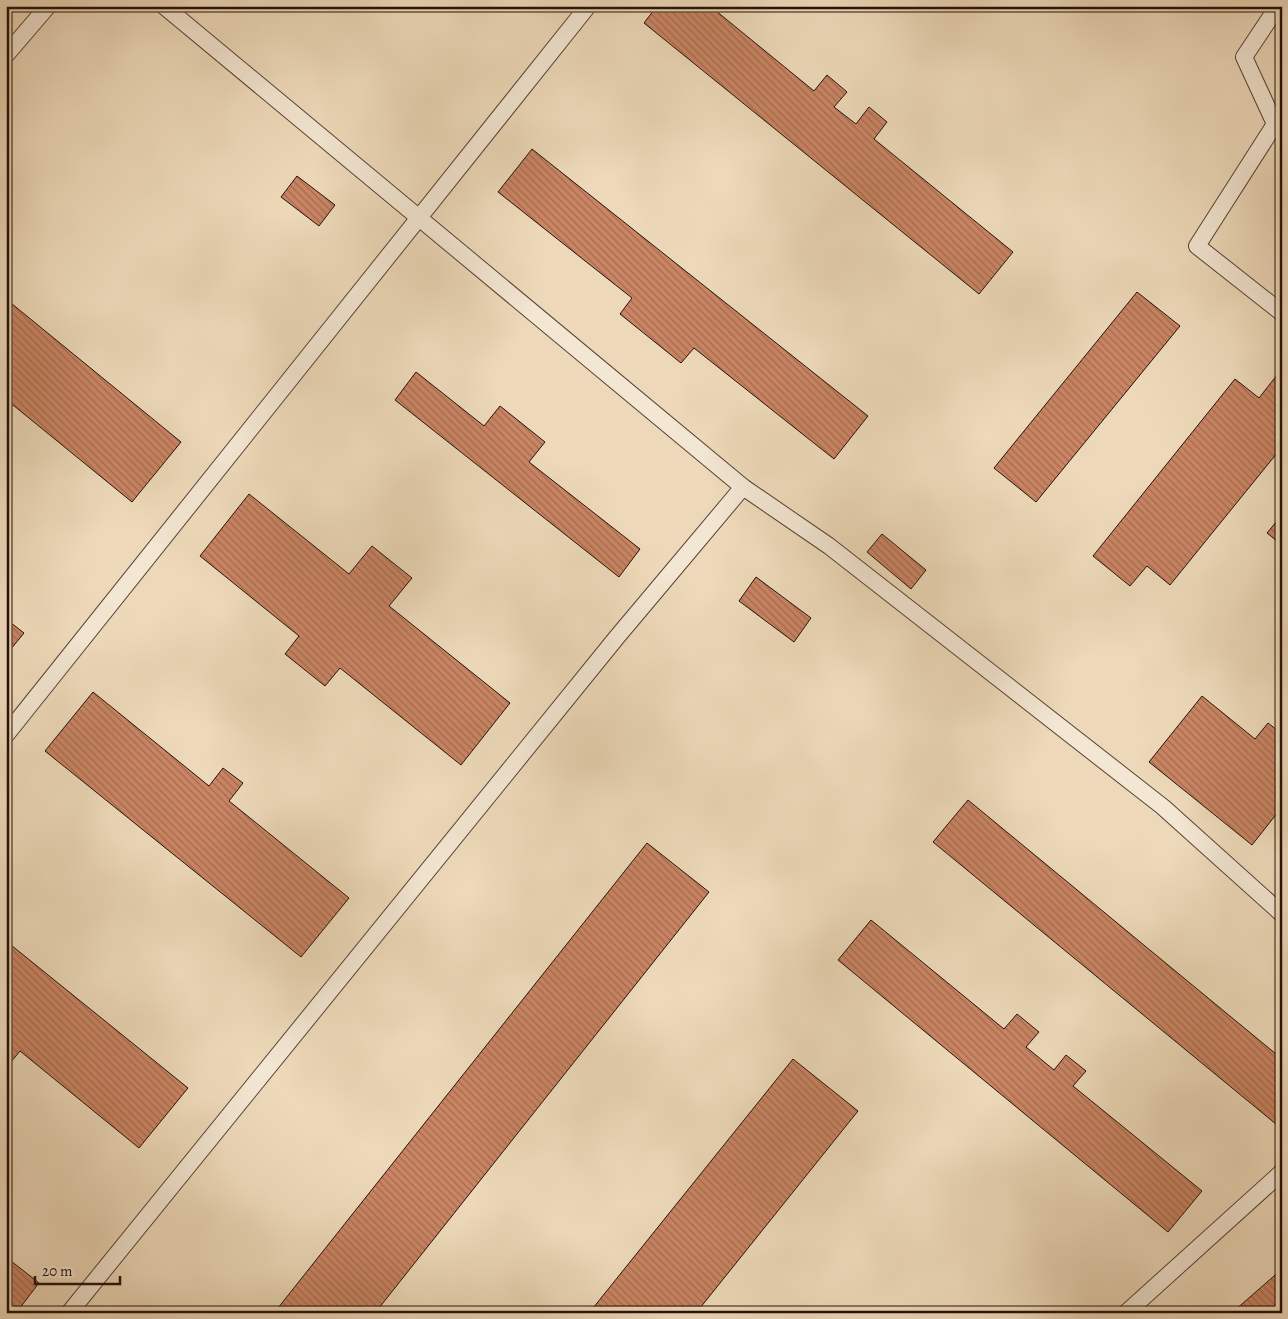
<svg xmlns="http://www.w3.org/2000/svg" width="1288" height="1319" viewBox="0 0 1288 1319" font-family="Alegreya,serif">
	<style>
		.building { fill: url(#building-back-hatch); stroke: #251008 }
		.lines { fill: none; stroke-linecap: round; stroke-linejoin: round }
		.lane-casing { stroke: #574234; stroke-width: 18 }
		.lane { stroke: #f3e6d2; stroke-width: 16 }
	</style>
	<defs>
		<pattern id="building-back-hatch" width="6" height="6" patternUnits="userSpaceOnUse" patternTransform="scale(1.25)"><rect width="6" height="6" fill="#ca8564"/><path d="M-1 5l2 2M0 0l6 6M5-1l2 2" fill="none" stroke="#a46b50"/></pattern>
	</defs>
	<rect width="100%" height="100%" fill="#edd9b9"/>
	<filter id="stains"><feTurbulence type="fractalNoise" baseFrequency=".004" numOctaves="4"/><feColorMatrix values="0 0 0 0 .2 0 0 0 0 .09 0 0 0 0 .02 0 0 0 .5 -.17"/></filter>
	<radialGradient id="worn" r=".72"><stop offset=".6" stop-color="#630" stop-opacity="0"/><stop offset="1" stop-color="#630" stop-opacity=".3"/></radialGradient>
	<g class="building">
		<polygon points="657,6 710,6 814,91 827,75 847,92 834,107 856,124 869,107 887,122 874,139 1013,252 979,294 644,23"/>
		<polygon points="532,149 868,416 834,459 694,348 681,363 620,314 632,298 498,192"/>
		<polygon points="297,176 335,205 319,226 281,197"/>
		<polygon points="1137,292 1180,326 1036,502 994,468"/>
		<polygon points="6,299 181,442 132,502 13,405 6,413"/>
		<polygon points="416,372 484,426 500,406 545,442 529,462 640,549 619,577 395,400"/>
		<polygon points="1277,375 1282,380 1282,447 1170,585 1147,566 1130,586 1093,556 1235,379 1259,398"/>
		<polygon points="249,494 349,574 372,546 412,578 389,606 510,703 461,765 340,668 325,686 285,654 299,636 200,556"/>
		<polygon points="1282,515 1282,545 1267,533"/>
		<polygon points="882,534 926,570 911,589 867,552"/>
		<polygon points="756,577 811,618 794,642 739,601"/>
		<polygon points="6,619 24,633 6,655"/>
		<polygon points="93,692 209,786 223,768 243,783 229,801 349,898 301,957 45,751"/>
		<polygon points="1202,696 1255,739 1268,723 1282,734 1282,807 1252,845 1149,762"/>
		<polygon points="968,800 1282,1059 1282,1129 933,842"/>
		<polygon points="647,843 709,892 375,1313 274,1313"/>
		<polygon points="871,920 1004,1029 1017,1014 1039,1032 1026,1047 1054,1070 1066,1055 1086,1071 1073,1086 1202,1191 1168,1232 838,960"/>
		<polygon points="6,941 188,1088 139,1148 20,1051 6,1068"/>
		<polygon points="793,1059 858,1111 696,1313 589,1313"/>
		<polygon points="6,1257 39,1283 16,1313 6,1313"/>
		<polygon points="1282,1269 1282,1313 1235,1313 1234,1311"/>
	</g>
	<g class="lines">
		<defs>
			<g id="lane">
				<polyline points="164,6 743,487 829,546 1163,807 1282,914"/>
				<polyline points="1278,6 1244,57 1275,124 1197,246 1282,313"/>
				<polyline points="6,55 48,6"/>
				<polyline points="6,735 588,6"/>
				<polyline points="69,1313 617,637 743,487"/>
				<polyline points="1126,1313 1282,1172"/>
			</g>
		</defs>
		<use href="#lane" class="lane-casing"/>
		<use href="#lane" class="lane"/>
	</g>
	<rect width="1288" height="1319" fill="none" stroke="#edd9b9" stroke-width="25"/>
	<rect x="8" y="8" width="1273" height="1304" fill="none" stroke="#251008" stroke-width="2.5"/>
	<rect x="12" y="12" width="1263" height="1294" fill="none" stroke="#251008"/>
	<path d="M35 1276v8h85v-8" fill="none" stroke="#251008" stroke-width="2.5"/>
	<text x="42" y="1276" font-size="15" fill="#251008" stroke="#f3e6d2" stroke-width="4" paint-order="stroke">20 m</text>
	<rect width="100%" height="100%" filter="url(#stains)"/>
	<rect width="100%" height="100%" fill="url(#worn)"/>
</svg>
